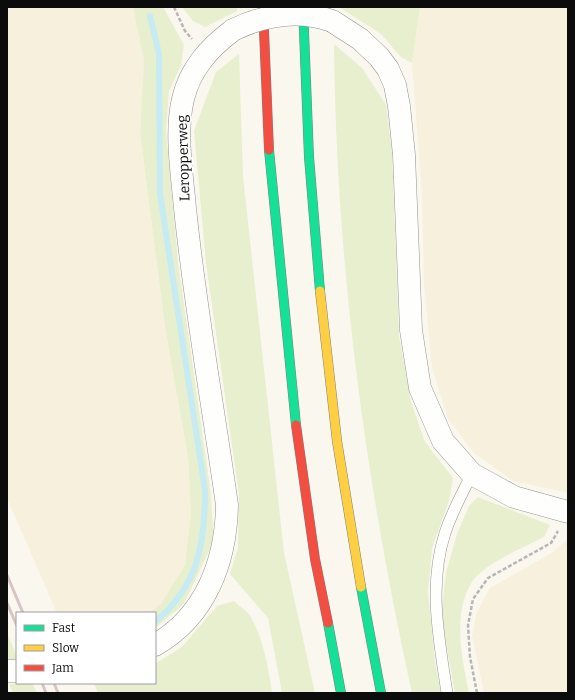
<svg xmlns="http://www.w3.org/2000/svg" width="575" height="700" viewBox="0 0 575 700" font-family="Bitter,serif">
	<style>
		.farmland { fill: #f7f0dc }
		.green { fill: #e7efcf }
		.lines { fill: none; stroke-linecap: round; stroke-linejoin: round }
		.stream { stroke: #c6ebf3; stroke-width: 6 }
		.lane-casing { stroke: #93928e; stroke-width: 12 }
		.street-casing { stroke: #93928e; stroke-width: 23 }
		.fast-casing { stroke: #807f7c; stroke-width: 10 }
		.slow-casing { stroke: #807f7c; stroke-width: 10 }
		.jam-casing { stroke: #807f7c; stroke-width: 10 }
		.path { stroke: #b7b6b5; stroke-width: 2.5; stroke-dasharray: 4 2; stroke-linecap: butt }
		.lane { stroke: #fefefd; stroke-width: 11 }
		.street { stroke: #fefefd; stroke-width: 22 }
		.fast { stroke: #16e098; stroke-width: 9 }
		.slow { stroke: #ffcf43; stroke-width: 9 }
		.jam { stroke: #f24e42; stroke-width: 9 }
		.rail { stroke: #d6c4c7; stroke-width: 3 }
		.street-bridge-casing { stroke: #93928e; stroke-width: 23; stroke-linecap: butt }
		.street-bridge { stroke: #fefefd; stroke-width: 22 }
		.labels { text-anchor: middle; stroke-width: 4; stroke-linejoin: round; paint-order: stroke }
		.street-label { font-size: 14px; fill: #0c0c0c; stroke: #fff }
	</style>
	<rect width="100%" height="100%" fill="#faf7ef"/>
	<g class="farmland">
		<polygon points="7,7 133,7 144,59 140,132 165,327 188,457 191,512 185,565 161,604 149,613 57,613 7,498"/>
		<polygon points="420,7 568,7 568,493 513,481 474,453 448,419 432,367 424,284 422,195 412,63"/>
		<polygon points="568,539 568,693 484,693 472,635 477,612 490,588 550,554"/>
	</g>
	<g class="green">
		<polygon points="133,7 163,7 184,45 181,65 169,91 166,131 178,263 210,487 214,540 184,604 155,628 155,613 149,613 161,604 185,565 191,512 188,457 165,327 140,132 144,60"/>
		<polygon points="182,7 237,7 237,11 205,27 193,21"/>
		<polygon points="339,7 420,7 412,63 401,57 381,34"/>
		<path d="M334,44L362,68L386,105L392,153L399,336L411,402L425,442L453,478L449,501L432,548L428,592L435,663L441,693H412C365,480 336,262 334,44Z"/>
		<polygon points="239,54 243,176 284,553 315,693 282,693 268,618 230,574 238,547 239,494 206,263 194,131 216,72"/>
		<path d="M478,497L550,525L544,537C525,547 483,564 472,582C452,613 462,659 469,693H455L441,615L446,573L457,534L469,506Z"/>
		<path d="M234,601C238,605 244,609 248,613C262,632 269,670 272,693H98L94,683H155V664L182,647L217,606Z"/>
		<polygon points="7,633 17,657 17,663 7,663"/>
		<polygon points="9,684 33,684 37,693 13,693"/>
	</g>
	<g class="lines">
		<path class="stream" d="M150,16L159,54L160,194L205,490C205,543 199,585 155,622"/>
		<defs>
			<path id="lane" d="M447,693C439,639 428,586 445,533C452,512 462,493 472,474"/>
			<g id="street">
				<polyline points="332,21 360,39 379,57 388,69 395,85 399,106 404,155 411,330 420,388 443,441 472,474 514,497 568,512"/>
				<path d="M155,645C206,616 226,561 227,505C213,406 195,307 185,208C182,174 175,132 183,99C190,69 209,48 233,30"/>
				<polyline points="7,671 17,671"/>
			</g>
			<g id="fast">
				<polyline points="303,7 309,157 320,291"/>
				<polyline points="269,150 296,425"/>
				<polyline points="361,587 381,693"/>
				<polyline points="328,623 341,693"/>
			</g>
			<polyline id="slow" points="320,291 337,441 361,587"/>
			<g id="jam">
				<polyline points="263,7 269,150"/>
				<polyline points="296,425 315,559 328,623"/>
			</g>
		</defs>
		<use href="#lane" class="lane-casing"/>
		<use href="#street" class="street-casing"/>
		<use href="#fast" class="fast-casing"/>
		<use href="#slow" class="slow-casing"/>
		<use href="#jam" class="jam-casing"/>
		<g class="path">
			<polyline points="174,7 185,31 192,39"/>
			<polyline points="477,693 470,657 468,625 473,599 488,578 551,543 558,531"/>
		</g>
		<use href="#lane" class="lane"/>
		<use href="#street" class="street"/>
		<use href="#fast" class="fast"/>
		<use href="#slow" class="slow"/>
		<use href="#jam" class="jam"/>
		<g class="rail">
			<polyline points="7,575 23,613"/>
			<polyline points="7,603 17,626"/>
			<polyline points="42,683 46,693"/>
			<polyline points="54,683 58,693"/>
		</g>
		<defs>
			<path id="street-bridge" d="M233,30C264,15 299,9 332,21"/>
		</defs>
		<use href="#street-bridge" class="street-bridge-casing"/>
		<use href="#street-bridge" class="street-bridge"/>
	</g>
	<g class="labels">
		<g class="street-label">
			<text transform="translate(183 158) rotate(-92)" y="5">Leropperweg</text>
		</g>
	</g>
	<rect width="575" height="700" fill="none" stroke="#0c0c0c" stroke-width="16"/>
	<rect x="16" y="612" width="140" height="72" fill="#ffffff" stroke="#9e9e9e"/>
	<rect x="24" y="625" width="20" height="6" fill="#16e098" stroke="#9e9e9e"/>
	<text x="52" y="632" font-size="12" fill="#0c0c0c">Fast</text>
	<rect x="24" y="645" width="20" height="6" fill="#ffcf43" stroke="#9e9e9e"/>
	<text x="52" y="652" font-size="12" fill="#0c0c0c">Slow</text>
	<rect x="24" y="665" width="20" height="6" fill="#f24e42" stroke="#9e9e9e"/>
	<text x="52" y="672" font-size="12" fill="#0c0c0c">Jam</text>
</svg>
